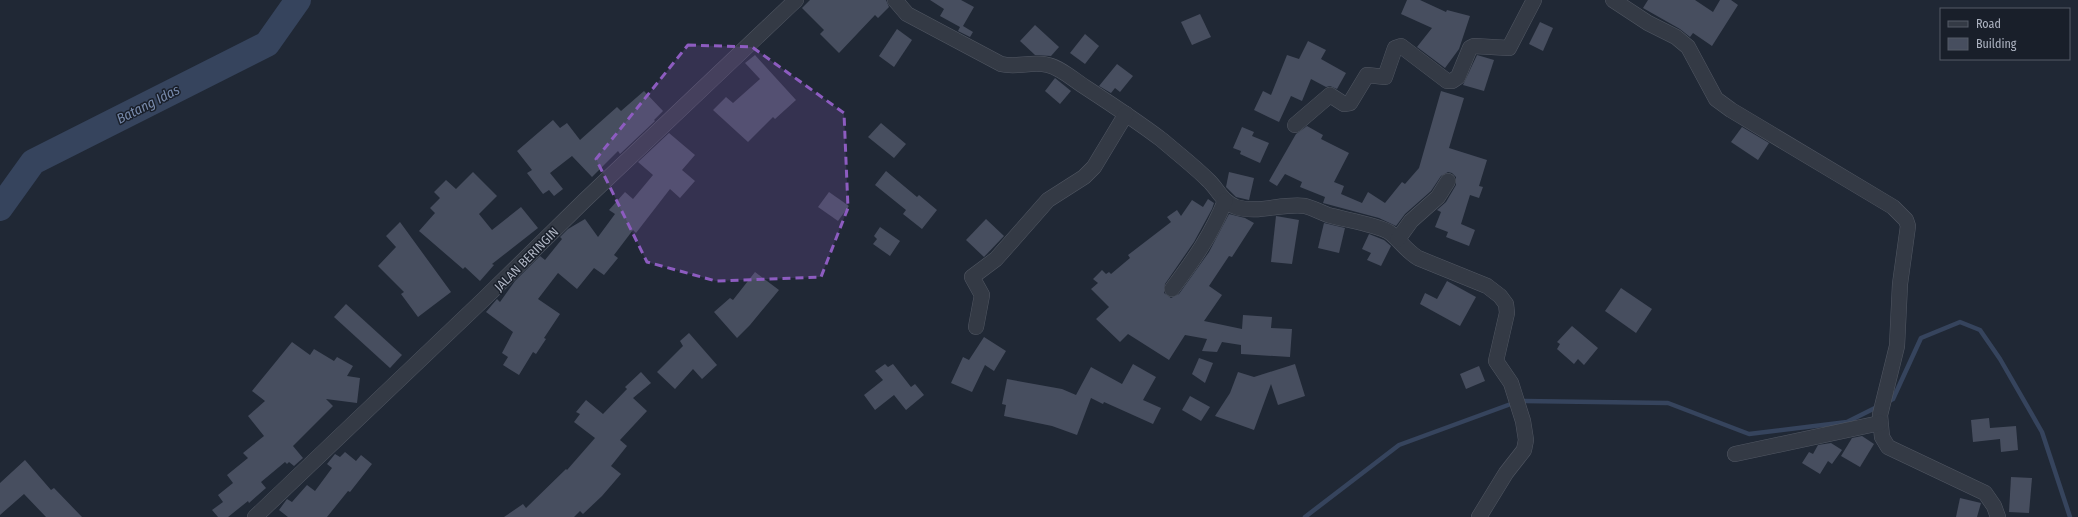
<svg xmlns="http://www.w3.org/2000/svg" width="2078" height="517" viewBox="0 0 2078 517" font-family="'Fira Sans Condensed',sans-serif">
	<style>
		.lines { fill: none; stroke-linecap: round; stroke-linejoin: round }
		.stream { stroke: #36445d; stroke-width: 4.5 }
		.river { stroke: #36445d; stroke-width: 26 }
		.building { fill: #474e5f }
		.minor-casing { stroke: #515763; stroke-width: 16 }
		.minor { stroke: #343a45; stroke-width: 15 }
		.marked { fill: #8d5cc0; fill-opacity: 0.2; stroke: #8d5cc0; stroke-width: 3; stroke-dasharray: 8 5; stroke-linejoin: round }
		.labels { text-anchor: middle; stroke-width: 3; stroke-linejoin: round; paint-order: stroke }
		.street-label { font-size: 13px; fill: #aeb4c2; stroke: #191f2a }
		.water-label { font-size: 14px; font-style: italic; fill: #7789aa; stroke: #191f2a }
	</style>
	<rect width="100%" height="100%" fill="#202835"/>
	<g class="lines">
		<g class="stream">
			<polyline points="1887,402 1893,399 1921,338 1960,322 1980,330 2000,359 2042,432 2070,517"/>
			<polyline points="1305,517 1399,445 1519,401 1668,403 1749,434 1847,422 1879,406"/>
		</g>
		<polyline class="river" points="0,208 33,162 267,44 298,0"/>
	</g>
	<g class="building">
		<polygon points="810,0 886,0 889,7 878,18 875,15 839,53 820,34 824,30 802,8"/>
		<polygon points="930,0 961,0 974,7 963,26 973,32 970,37 958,31 960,27 940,16 944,9"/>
		<polygon points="1407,0 1420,0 1446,12 1447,10 1470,16 1459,49 1445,68 1417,47 1432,28 1401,14"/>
		<polygon points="1648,0 1695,0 1713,12 1720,0 1731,0 1738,5 1712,46 1693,33 1690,37 1680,29 1643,8"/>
		<polygon points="1200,14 1211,37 1192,45 1181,22"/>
		<polygon points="1540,22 1553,28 1543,51 1529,44"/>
		<polygon points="1035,25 1059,47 1051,56 1035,55 1020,41"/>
		<polygon points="897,29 912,40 894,67 879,56"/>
		<polygon points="1085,34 1099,46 1085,64 1070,53"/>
		<polygon points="1308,41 1326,50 1321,59 1346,73 1337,89 1330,86 1326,87 1311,79 1302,101 1291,96 1279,122 1254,110 1263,91 1271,95 1287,55 1299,59"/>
		<polygon points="755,55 796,100 775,119 773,117 748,142 713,110 726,97 733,103 760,79 745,63"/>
		<polygon points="1477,55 1494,60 1484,91 1463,85"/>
		<polygon points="1117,64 1133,76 1120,92 1115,88 1111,93 1099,86"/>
		<polygon points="1055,78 1071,91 1060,104 1045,91"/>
		<polygon points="644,91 663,111 654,120 655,121 620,154 618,151 592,177 572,156 550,173 563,189 554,196 549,190 543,194 527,173 532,170 517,151 553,120 560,128 567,123 580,140 617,107 621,111"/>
		<polygon points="1441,91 1464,98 1449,148 1487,160 1479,186 1483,187 1479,198 1470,195 1461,224 1475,230 1469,246 1446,237 1448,232 1435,227 1441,212 1437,210 1446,202 1456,185 1456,177 1452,173 1448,172 1441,176 1431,191 1405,214 1396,226 1379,218 1323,203 1325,197 1300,187 1302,182 1285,174 1277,186 1269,181 1296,134 1307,126 1323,135 1321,139 1349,153 1334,182 1344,186 1341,194 1362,203 1368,192 1385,203 1402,182 1405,184 1419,168"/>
		<polygon points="881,123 906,144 894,158 868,137"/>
		<polygon points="1242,127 1254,132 1252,136 1269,143 1260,163 1240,154 1241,151 1233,148"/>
		<polygon points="1742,127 1769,143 1758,160 1731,142"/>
		<polygon points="669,133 695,155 682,170 695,181 680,198 670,189 636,233 633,230 614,255 618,258 604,275 594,268 577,289 558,273 538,299 560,314 544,338 546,339 536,354 533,352 519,375 503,365 508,357 502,353 513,332 486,312 497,299 500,302 515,281 540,256 545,260 562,239 560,237 568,229 585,219 598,237 615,214 609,210 625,192 633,199 653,175 638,162"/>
		<polygon points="886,171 917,197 919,195 937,210 922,229 903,214 906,210 875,185"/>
		<polygon points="473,172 497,196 479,214 492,230 521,207 538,228 492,264 494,265 480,281 465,267 463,269 419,231 435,213 430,208 440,198 434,192 446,180 456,189"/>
		<polygon points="1229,172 1254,178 1249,200 1236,197 1226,187"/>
		<polygon points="829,192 849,206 838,221 818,207"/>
		<polygon points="1208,199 1214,203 1212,209 1194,242 1165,284 1164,293 1171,298 1179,294 1209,252 1229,214 1245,218 1254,223 1232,257 1229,256 1209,286 1222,295 1204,321 1242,329 1243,315 1272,317 1271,328 1292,329 1290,357 1241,354 1241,345 1222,342 1217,352 1202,351 1207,339 1185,335 1169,360 1128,334 1120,342 1096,319 1109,307 1091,289 1098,283 1093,279 1102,270 1106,274 1109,272 1111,274 1130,258 1128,255 1171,222 1167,217 1177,210 1181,216 1192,200 1203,207"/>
		<polygon points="1276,216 1299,220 1292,264 1271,262"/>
		<polygon points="986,219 1004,236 984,257 966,240"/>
		<polygon points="400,222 451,292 418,317 401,294 404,292 378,266 396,247 386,236"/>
		<polygon points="1324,223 1345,228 1339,253 1318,248"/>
		<polygon points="880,227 900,241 890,256 873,244 877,239 874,236"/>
		<polygon points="1369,234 1384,240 1391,246 1381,266 1367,260 1371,253 1362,249"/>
		<polygon points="755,272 779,290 750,325 737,338 714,312 730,298 733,300"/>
		<polygon points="1447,281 1476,297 1460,326 1420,304 1425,293 1437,299"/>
		<polygon points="1621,288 1652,309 1636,333 1605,311"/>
		<polygon points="346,304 402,355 390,368 334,317"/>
		<polygon points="1572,326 1598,348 1584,365 1578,359 1574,364 1557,349 1560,344 1557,342"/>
		<polygon points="689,333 717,365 702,379 693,369 675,389 657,372 683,346 680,341"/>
		<polygon points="984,337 1006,351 994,371 985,365 972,392 951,383 963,357 969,360"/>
		<polygon points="292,342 310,355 314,349 334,361 337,357 353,366 347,376 360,378 357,403 326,399 333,406 293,446 303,458 294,466 289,462 287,464 285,462 261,482 266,488 249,503 248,501 228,517 218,517 212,510 223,502 218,495 233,483 227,475 248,458 243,453 264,436 248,416 265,401 252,391"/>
		<polygon points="1199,358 1213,363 1205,383 1192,374"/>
		<polygon points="885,364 888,367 893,364 911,387 915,384 924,395 906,410 894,395 875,410 864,395 883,380 875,371"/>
		<polygon points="1133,364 1156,377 1143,400 1161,408 1153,424 1104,402 1103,404 1091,398 1077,435 1052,426 1004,416 1006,405 1002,404 1007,379 1062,389 1076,395 1091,367 1122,384"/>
		<polygon points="1295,364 1305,396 1278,405 1271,384 1254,430 1215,416 1230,393 1238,372 1254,377"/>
		<polygon points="1479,366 1485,381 1466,389 1460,374"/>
		<polygon points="641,372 651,383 633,398 647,411 620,440 627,446 611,466 621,474 602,496 583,514 580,511 574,517 504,517 523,504 526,508 566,469 567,470 595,438 574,422 580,414 576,412 586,400 603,414 627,389 625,387"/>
		<polygon points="1190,396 1210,407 1201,421 1182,410"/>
		<polygon points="1989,418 1990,428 2016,426 2018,450 2001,452 2000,439 1973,442 1971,420"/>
		<polygon points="1862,436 1874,444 1860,467 1841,456 1852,438"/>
		<polygon points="1831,443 1842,450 1832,464 1828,461 1820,474 1802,463 1809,452 1813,454 1818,445"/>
		<polygon points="345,452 356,461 361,455 372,464 350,492 348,491 327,517 288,517 279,510 287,499 292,502 307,485 315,491 332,468 327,464 335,454 340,457"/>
		<polygon points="25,460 51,490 54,488 82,517 46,517 24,494 0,515 0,483"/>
		<polygon points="2011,477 2032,478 2029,513 2009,512"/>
		<polygon points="1960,498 1981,503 1977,517 1956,517"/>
	</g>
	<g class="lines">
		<defs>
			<g id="minor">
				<path d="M895,0L907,14L1001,64C1017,68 1032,61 1048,65C1061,68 1074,80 1085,87C1111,104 1137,121 1162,140C1177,153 1194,166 1208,180C1218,189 1222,202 1236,207C1258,214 1282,203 1305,206C1313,208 1320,212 1328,215C1342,219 1378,225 1389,232C1400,240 1405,250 1418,258L1487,286L1500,296L1506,304L1507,313L1496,361L1511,383L1523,421L1526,440L1524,450L1506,473L1479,517"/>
				<polyline points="1613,0 1648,23 1676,37 1688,47 1716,99 1731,110 1893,207 1906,220 1908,226 1900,284 1897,346 1880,415 1882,437 1888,447 1985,493 1994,506 1998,517"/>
				<polyline points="1295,125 1330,95 1344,104 1350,103 1367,75 1385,77 1395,48 1401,46 1447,81 1452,81 1458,77 1470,48 1474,46 1509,48 1534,0"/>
				<polyline points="1398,239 1411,221 1438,197 1448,181"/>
				<path d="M1172,289C1193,261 1212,234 1225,201"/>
				<polyline points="976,327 982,295 972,277 996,259 1048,200 1084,177 1094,167 1126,114"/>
				<polyline points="1735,454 1880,423"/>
				<polyline points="255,517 484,299 585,200 796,0"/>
			</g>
		</defs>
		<use href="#minor" class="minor-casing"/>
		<use href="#minor" class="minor"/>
	</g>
	<path class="marked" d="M688,45L752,47L844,113L848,208L821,277L716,281L647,262L596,159Z"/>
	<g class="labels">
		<g class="street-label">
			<text transform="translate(526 259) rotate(-45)" y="5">JALAN BERINGIN</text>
		</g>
		<g class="water-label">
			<text transform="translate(148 104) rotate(-27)" y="5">Batang Idas</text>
		</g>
	</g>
	<rect x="1940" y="8" width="130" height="52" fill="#191f2a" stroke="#555b67"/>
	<rect x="1948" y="21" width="20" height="6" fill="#343a45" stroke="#555b67"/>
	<text x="1976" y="28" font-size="12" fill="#aeb4c2">Road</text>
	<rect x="1948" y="38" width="20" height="12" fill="#474e5f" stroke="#555b67"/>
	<text x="1976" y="48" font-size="12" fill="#aeb4c2">Building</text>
</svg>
